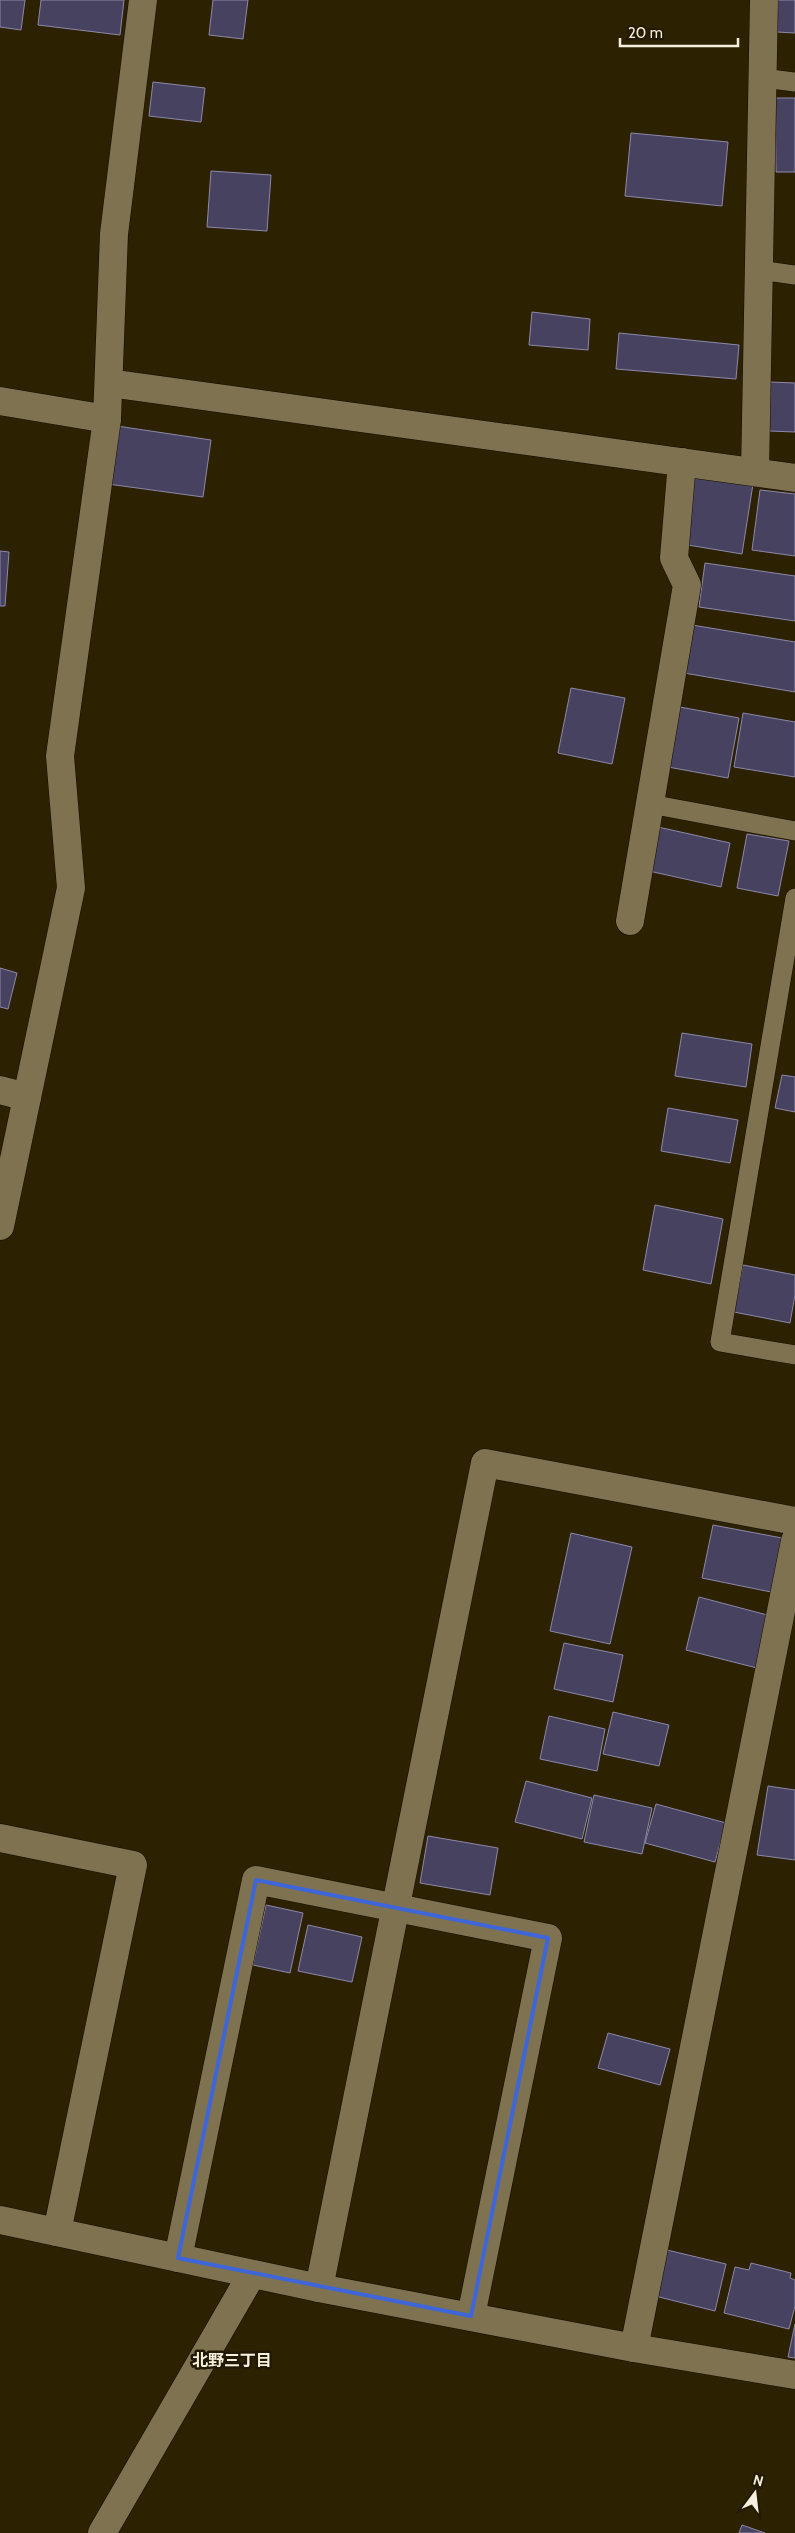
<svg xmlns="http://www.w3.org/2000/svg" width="795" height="2533" viewBox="0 0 795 2533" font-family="Cabin,'Noto Sans JP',sans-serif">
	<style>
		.building { fill: #46425f; stroke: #8d88aa }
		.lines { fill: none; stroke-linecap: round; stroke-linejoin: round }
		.service-casing { stroke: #130c00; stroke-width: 20 }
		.minor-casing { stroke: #130c00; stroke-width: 29 }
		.service { stroke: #7e7251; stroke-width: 19 }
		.minor { stroke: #7e7251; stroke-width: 28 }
		.marked { fill: none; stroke: #3e66d9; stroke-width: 4; stroke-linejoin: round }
		.labels { text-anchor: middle; stroke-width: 5; stroke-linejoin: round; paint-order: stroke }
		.neighbourhood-label { font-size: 16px; font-weight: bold; fill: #f7f0de; stroke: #231900 }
	</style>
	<rect width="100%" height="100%" fill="#2c2202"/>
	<g class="building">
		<polygon points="0,0 25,0 21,30 0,27"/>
		<polygon points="41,0 124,0 120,35 38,25"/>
		<polygon points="213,0 248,0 243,39 209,35"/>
		<polygon points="778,0 795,0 795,33 777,32"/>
		<polygon points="153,82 205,88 201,122 149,116"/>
		<polygon points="775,98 795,98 795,172 776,172"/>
		<polygon points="631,133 728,142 722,206 625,196"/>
		<polygon points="211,171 271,175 267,231 207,227"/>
		<polygon points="532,312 590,319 588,350 529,345"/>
		<polygon points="619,333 739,345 736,379 616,369"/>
		<polygon points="770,382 795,383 795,432 769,431"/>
		<polygon points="117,426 211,440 203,497 108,484"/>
		<polygon points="692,474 753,484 742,554 682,544"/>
		<polygon points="760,490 795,494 795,556 752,550"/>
		<polygon points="0,551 9,552 5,606 0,606"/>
		<polygon points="705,563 795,576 795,621 699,607"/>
		<polygon points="692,625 795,642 795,692 684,673"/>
		<polygon points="571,688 625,698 612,764 558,753"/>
		<polygon points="680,707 739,718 728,778 668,767"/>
		<polygon points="743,713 795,722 795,777 734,767"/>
		<polygon points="658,827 730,843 721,887 649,871"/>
		<polygon points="747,834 789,841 778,896 737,888"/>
		<polygon points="0,968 17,973 8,1009 0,1007"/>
		<polygon points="682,1033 752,1044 746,1087 675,1076"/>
		<polygon points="782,1075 795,1077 795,1112 775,1108"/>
		<polygon points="668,1108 738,1120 730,1163 661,1151"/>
		<polygon points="655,1205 723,1219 711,1284 643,1270"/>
		<polygon points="743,1265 795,1275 795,1295 790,1323 734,1312"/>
		<polygon points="713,1525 782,1538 771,1592 702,1578"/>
		<polygon points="571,1533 632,1547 610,1644 550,1631"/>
		<polygon points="699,1597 771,1616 757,1668 686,1650"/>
		<polygon points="564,1643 623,1655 613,1702 554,1689"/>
		<polygon points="613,1712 669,1725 659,1766 603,1754"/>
		<polygon points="549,1716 605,1729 597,1771 540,1759"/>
		<polygon points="526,1781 592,1798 582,1839 515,1822"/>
		<polygon points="768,1786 795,1790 795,1860 757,1855"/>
		<polygon points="594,1795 652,1808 642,1854 584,1842"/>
		<polygon points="656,1804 726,1823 715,1862 645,1843"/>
		<polygon points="428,1836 498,1848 490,1895 420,1883"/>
		<polygon points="266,1905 303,1913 290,1973 253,1965"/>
		<polygon points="308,1925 362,1937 352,1982 298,1971"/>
		<polygon points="608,2033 670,2049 660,2085 598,2068"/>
		<polygon points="667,2250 726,2264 715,2311 655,2296"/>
		<polygon points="751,2263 791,2273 790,2278 795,2280 795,2306 789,2329 724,2313 735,2267 749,2270"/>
		<polygon points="795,2324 795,2358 788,2357"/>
		<polygon points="742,2525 765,2533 739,2533"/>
	</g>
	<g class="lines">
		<defs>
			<g id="service">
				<polyline points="762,78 795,82"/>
				<polyline points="759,270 795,275"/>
				<polyline points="650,804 795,831"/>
				<polyline points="795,898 720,1342 795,1355"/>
			</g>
			<g id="minor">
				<polyline points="109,383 795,478"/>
				<polyline points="0,401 107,419"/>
				<polyline points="755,472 764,0"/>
				<polyline points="630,921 687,585 674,558 682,462"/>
				<polyline points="0,1090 27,1097"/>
				<polyline points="0,1226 71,888 60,756 107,419 114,234 143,0"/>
				<polyline points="0,1838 133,1865 57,2232"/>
				<polyline points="0,2220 319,2288 634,2348 795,2375"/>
				<polyline points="178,2258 256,1880 548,1938 471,2316"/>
				<polyline points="319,2288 485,1463 795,1521"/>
				<polyline points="634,2348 795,1541"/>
				<polyline points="102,2533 252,2274"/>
			</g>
		</defs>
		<use href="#service" class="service-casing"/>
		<use href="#minor" class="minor-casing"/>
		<use href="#service" class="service"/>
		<use href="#minor" class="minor"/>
	</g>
	<path class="marked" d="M256,1880L548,1938L471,2316L178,2258Z"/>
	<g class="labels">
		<g class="neighbourhood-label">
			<text x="232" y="2366">北野三丁目</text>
		</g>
	</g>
	<g transform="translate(755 2493) rotate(15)" stroke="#231900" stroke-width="4" paint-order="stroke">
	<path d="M0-4L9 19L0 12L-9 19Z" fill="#f7f0de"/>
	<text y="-8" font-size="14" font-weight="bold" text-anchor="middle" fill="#f7f0de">N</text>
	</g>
	<path d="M620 38v8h118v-8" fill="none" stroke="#f7f0de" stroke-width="2.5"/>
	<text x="628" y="38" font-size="15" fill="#f7f0de" stroke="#231900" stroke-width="4" paint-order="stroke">20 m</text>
</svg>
